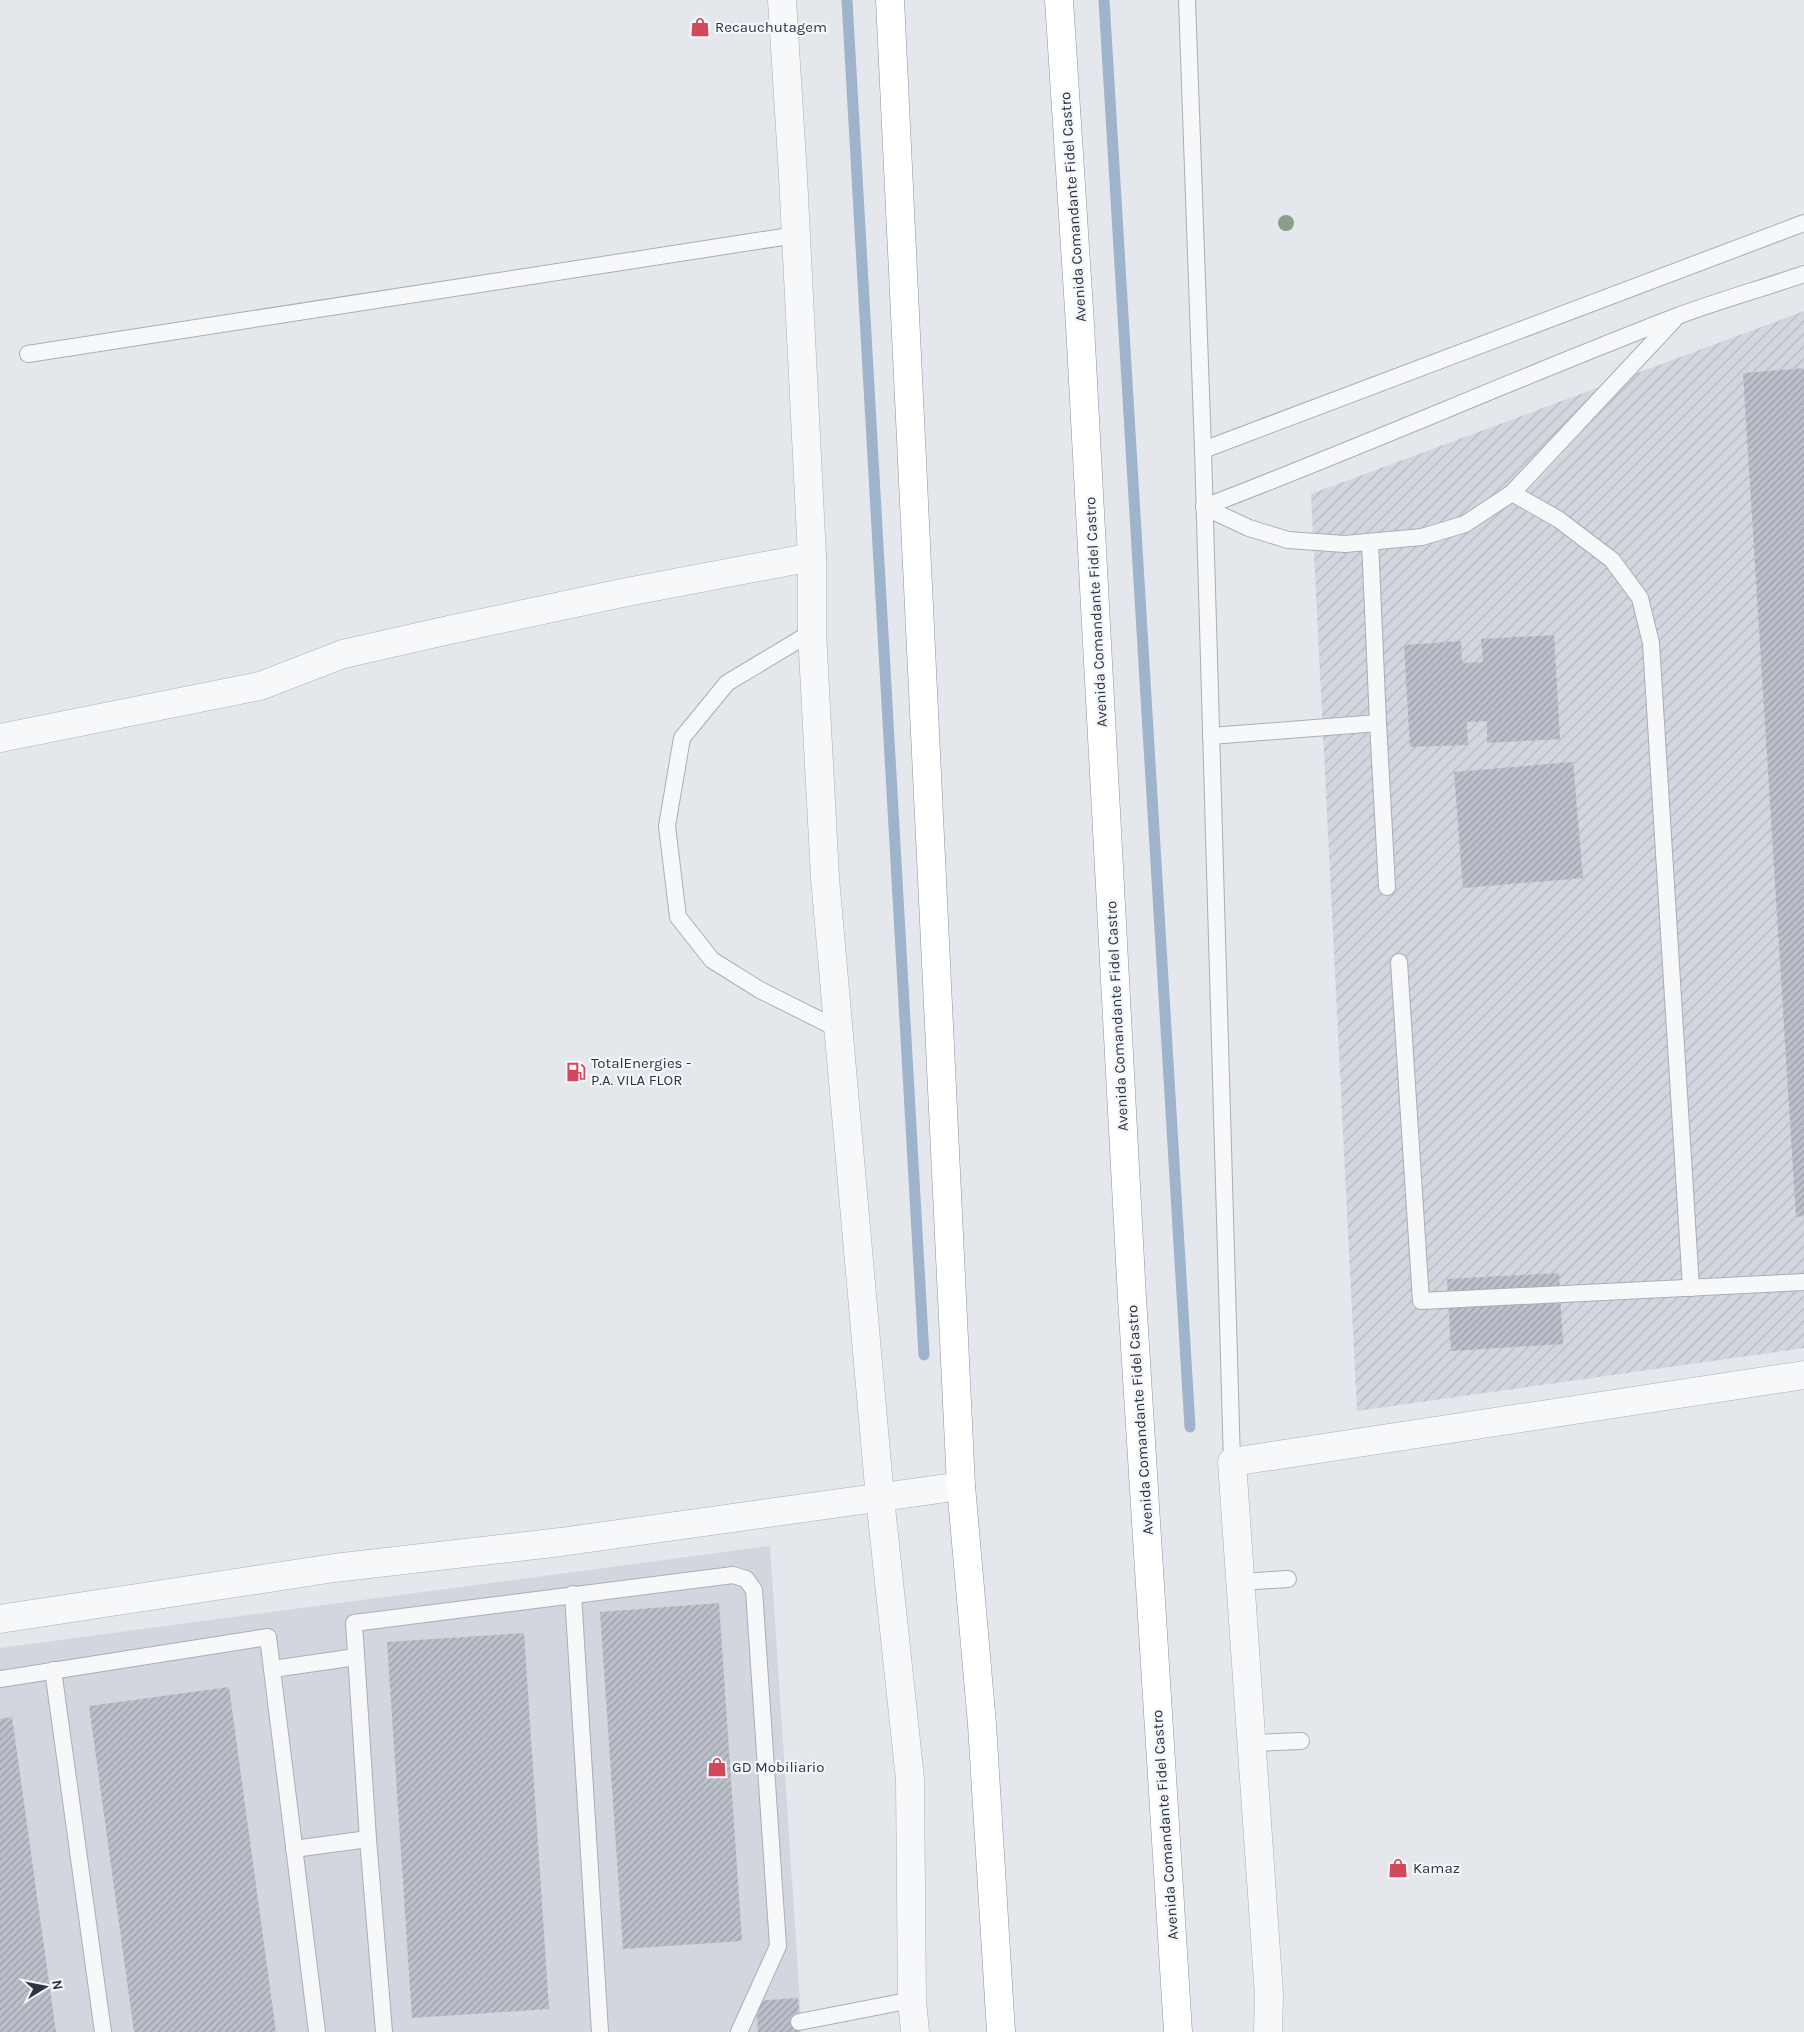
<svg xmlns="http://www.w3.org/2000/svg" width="1804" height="2032" viewBox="0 0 1804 2032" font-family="Karla,sans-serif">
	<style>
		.built { fill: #d2d6de }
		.industrial { fill: url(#industrial-furrows) }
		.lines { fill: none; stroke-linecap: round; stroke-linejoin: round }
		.stream { stroke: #9fb4cc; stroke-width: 11 }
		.building { fill: url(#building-hatch) }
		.service-casing { stroke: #a9aeb7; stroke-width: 18 }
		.minor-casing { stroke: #a9aeb7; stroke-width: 29 }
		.motorway-casing { stroke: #8b94a3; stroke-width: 29 }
		.service { stroke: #f7f8fa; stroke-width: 16 }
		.minor { stroke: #f7f8fa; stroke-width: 28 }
		.motorway { stroke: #fff; stroke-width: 28 }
		.tree { fill: #899d89 }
		.labels { text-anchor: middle; stroke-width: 4.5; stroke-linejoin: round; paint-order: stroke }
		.poi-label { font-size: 15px; fill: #2b3445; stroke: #f4f6f9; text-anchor: start }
		.street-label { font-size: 15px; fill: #2b3445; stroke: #f4f6f9 }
	</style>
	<defs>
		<pattern id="industrial-furrows" width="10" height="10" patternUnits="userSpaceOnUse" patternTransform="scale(1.25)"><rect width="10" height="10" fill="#d2d6de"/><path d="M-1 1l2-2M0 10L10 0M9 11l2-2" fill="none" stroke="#b4b8c0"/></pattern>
		<pattern id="building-hatch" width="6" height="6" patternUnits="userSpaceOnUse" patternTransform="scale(1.25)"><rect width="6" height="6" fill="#bbc0ca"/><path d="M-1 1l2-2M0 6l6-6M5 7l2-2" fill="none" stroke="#989da6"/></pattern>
	</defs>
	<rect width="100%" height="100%" fill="#e4e7ec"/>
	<polygon class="built" points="770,1546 802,2032 0,2032 0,1648"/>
	<polygon class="industrial" points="1804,311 1804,1348 1357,1411 1311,494"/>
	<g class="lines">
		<g class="stream">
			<polyline points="847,0 924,1355"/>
			<polyline points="1104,0 1190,1427"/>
		</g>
	</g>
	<g class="building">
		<polygon points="1804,368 1804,1216 1796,1217 1743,373"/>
		<polygon points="1554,635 1560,739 1487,743 1487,721 1467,722 1468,745 1410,747 1404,645 1461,641 1462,663 1483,662 1481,639"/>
		<polygon points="1573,762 1583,878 1463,888 1454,772"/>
		<polygon points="1559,1273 1563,1344 1451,1351 1447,1279"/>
		<polygon points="719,1603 742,1941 623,1949 600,1612"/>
		<polygon points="524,1633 549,2009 412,2018 387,1642"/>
		<polygon points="229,1687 276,2032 134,2032 89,1706"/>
		<polygon points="12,1717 56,2032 0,2032 0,1719"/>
		<polygon points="798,1998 800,2032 758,2032 756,2001"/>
	</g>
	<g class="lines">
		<defs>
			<g id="service">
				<polyline points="1187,0 1203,450 1232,1462"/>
				<polyline points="28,354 796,235"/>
				<polyline points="1203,450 1804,223"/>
				<polyline points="1512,493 1558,519 1612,560 1640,598 1651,643 1691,1288"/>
				<path d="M1204,507C1362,447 1517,378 1675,317C1717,301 1761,289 1804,274"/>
				<polyline points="1204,507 1249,528 1288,540 1345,544 1422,537 1465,524 1512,493 1674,320"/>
				<polyline points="1370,542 1378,723 1387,887"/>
				<polyline points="812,632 727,683 682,738 667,826 678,917 712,960 760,990 838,1029"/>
				<polyline points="1211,736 1378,723"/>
				<polyline points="1399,962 1421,1301 1804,1282"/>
				<polyline points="1240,1582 1288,1579"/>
				<polyline points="573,1594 600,2032"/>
				<polyline points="273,1669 356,1657"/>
				<polyline points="53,1670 103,2032"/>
				<polyline points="0,1679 268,1637 317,2032"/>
				<polyline points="1252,1743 1301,1741"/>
				<polyline points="294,1849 368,1839"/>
				<polyline points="799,2022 912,2000"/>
				<polyline points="384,2032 368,1839 354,1623 733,1575 746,1579 754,1590 778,1946 739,2032"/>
			</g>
			<g id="minor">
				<polyline points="782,0 793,176 812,557 812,632 825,878 880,1498 910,1779 912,2000 915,2032"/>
				<polyline points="0,738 260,686 343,654 449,630 622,593 812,557"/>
				<polyline points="0,1619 334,1568 561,1542 961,1486"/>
				<polyline points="1268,2032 1269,1995 1232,1462 1804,1375"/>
			</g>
			<g id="motorway">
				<polyline points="890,0 961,1486 982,1724 1001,2032"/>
				<polyline points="1059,0 1080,325 1132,1298 1178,2032"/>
			</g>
		</defs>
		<use href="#service" class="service-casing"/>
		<use href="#minor" class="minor-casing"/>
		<use href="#motorway" class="motorway-casing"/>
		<use href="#service" class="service"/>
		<use href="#minor" class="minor"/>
		<use href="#motorway" class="motorway"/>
	</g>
	<circle class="tree" cx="1286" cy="223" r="8"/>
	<defs>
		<symbol id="shop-bare" viewBox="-9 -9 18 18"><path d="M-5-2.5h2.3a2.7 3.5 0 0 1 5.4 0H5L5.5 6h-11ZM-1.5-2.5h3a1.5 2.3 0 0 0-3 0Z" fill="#d1495b" stroke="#f4f6f9" stroke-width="2.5" paint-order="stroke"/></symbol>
		<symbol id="fuel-bare" viewBox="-9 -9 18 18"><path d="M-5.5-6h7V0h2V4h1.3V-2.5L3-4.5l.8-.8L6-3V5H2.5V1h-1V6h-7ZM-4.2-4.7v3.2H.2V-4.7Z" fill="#d1495b" stroke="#f4f6f9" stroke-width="2.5" paint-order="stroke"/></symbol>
	</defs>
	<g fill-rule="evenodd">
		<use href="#shop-bare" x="686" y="13" width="28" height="28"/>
		<use href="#fuel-bare" x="562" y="1058" width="28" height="28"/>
		<use href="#shop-bare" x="703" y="1753" width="28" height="28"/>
		<use href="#shop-bare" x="1384" y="1854" width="28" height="28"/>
	</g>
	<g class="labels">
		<g class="poi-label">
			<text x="715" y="32">Recauchutagem</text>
			<text x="591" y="1068">TotalEnergies -<tspan x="591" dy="17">P.A. VILA FLOR</tspan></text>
			<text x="732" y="1772">GD Mobiliario</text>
			<text x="1413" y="1873">Kamaz</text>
		</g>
		<g class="street-label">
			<text transform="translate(1073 207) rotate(-94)" y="5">Avenida Comandante Fidel Castro</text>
			<text transform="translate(1096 612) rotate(-93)" y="5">Avenida Comandante Fidel Castro</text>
			<text transform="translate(1117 1016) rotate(-93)" y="5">Avenida Comandante Fidel Castro</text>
			<text transform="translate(1140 1420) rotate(-94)" y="5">Avenida Comandante Fidel Castro</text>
			<text transform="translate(1165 1825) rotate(-94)" y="5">Avenida Comandante Fidel Castro</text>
		</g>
	</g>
	<g transform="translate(45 1987) rotate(80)" stroke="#f4f6f9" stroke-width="4" paint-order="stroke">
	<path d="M0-4L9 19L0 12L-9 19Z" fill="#2b3445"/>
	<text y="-8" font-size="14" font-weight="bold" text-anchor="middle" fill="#2b3445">N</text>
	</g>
</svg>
